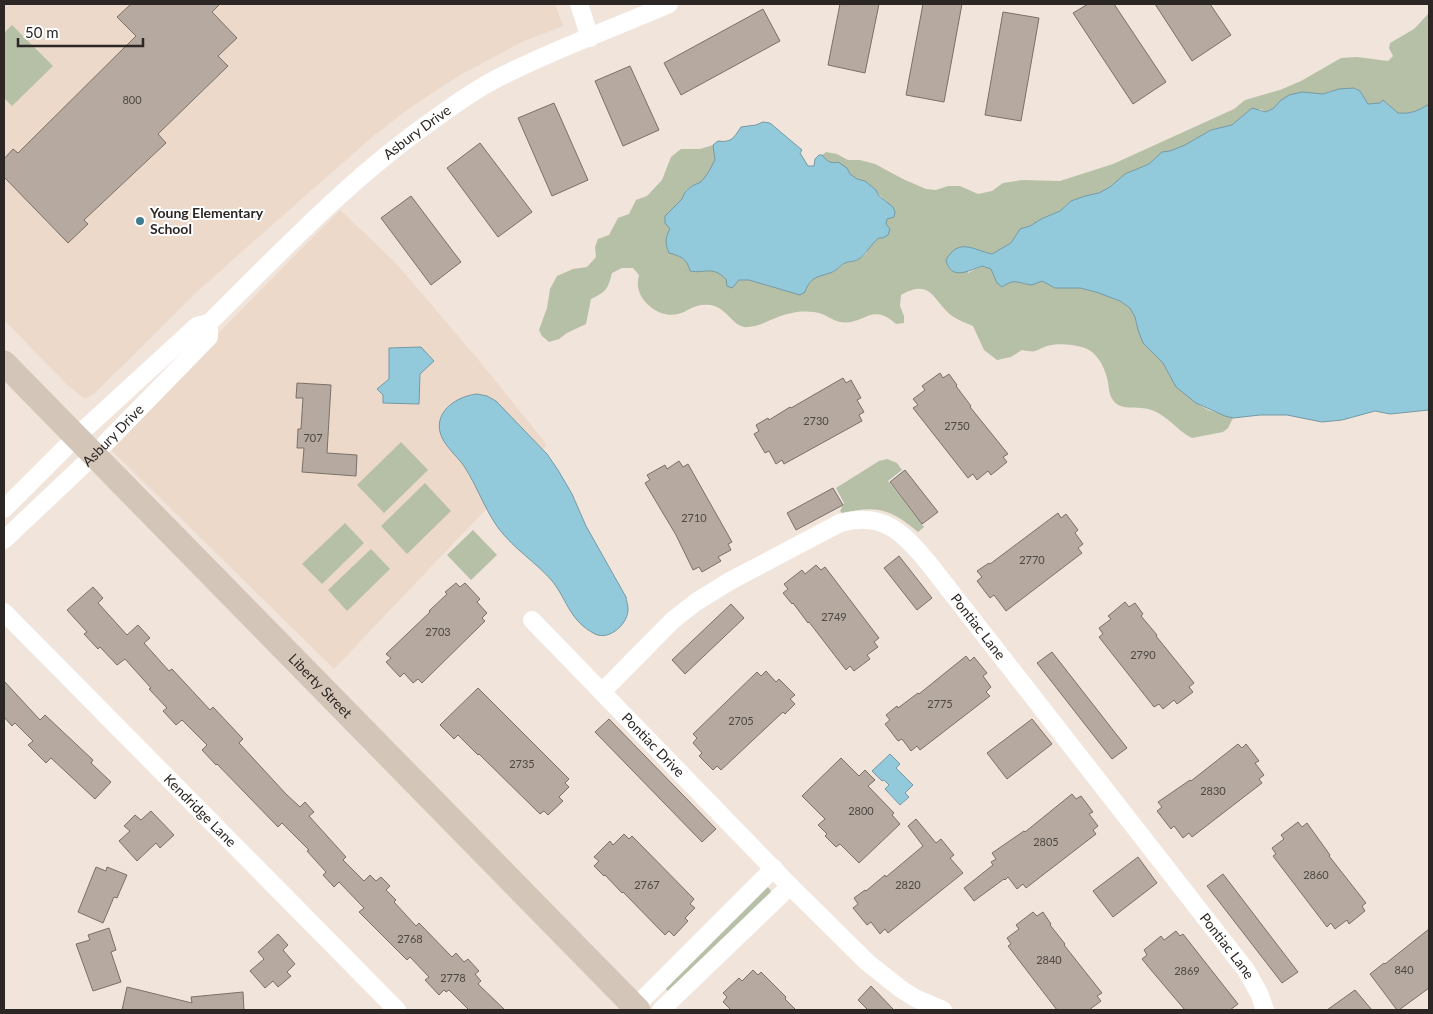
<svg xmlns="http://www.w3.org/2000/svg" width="1433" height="1014" viewBox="0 0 1433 1014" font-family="Lato,sans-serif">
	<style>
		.built { fill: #ecd9ca }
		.green { fill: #b5c0a7 }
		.water { fill: #93cadb; stroke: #7499a4 }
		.building { fill: #b5a9a0; stroke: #7b7067 }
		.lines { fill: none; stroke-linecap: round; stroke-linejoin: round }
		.street { stroke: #fff; stroke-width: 18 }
		.secondary { stroke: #d3c5b7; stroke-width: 25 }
		.poi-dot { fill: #3f7c92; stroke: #fff; stroke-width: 2 }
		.labels { text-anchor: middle; stroke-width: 4; stroke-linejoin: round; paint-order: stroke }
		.number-label { font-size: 11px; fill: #4e4843 }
		.street-label { font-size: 14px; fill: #2c2724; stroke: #fff }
		.poi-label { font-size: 14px; font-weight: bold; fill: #2c2724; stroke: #fff; text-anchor: start }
	</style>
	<rect width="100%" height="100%" fill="#f1e4db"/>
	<g class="built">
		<polygon points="4,4 555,4 563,26 522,42 460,75 411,107 371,138 237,256 198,291 95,393 85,399 66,384 4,320"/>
		<polygon points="340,210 394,261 481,363 547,445 334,669 107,446"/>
	</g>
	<g class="green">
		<path d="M1429,13V104C1418,111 1411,114 1398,113L1383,100L1380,103L1368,104L1360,91H1331L1323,94L1302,92L1280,101L1274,108L1266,112L1261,109L1249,111L1232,125L1211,130L1185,145L1170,151L1162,152L1149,164L1125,174L1110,187L1099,193L1085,196L1071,201L1060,211L1041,219L1030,226L1020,229L1011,243L992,254L969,247L968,273L982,266L991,269L997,283L1016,280L1024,284L1042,281L1055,288H1080L1096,292L1120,301L1130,308L1135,317L1138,330L1163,363L1176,387L1196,403L1208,410L1233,418L1228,428L1223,432L1192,438C1175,429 1167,414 1148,409C1137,406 1120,411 1113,400C1109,395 1109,388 1108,382C1105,367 1097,351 1082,347C1072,344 1056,343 1047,346C1033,351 1038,353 1022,350L1011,357L997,360L984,350L973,326C966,323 958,320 952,316C932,300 932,278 901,295L900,306L904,316V323L896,324C872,301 863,326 840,322C834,321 828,316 822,314C813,311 801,311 792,313C777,315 763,326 748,327C734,329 727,307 710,305C695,303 691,310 678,314C662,318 644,306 639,291C637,286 638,280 639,275L633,268H622L612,273C608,289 606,292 591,299L586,324L567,333L559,339L549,342L542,336L539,330L547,308L550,289L557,276L573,269L587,267L596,257L595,247L598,239L609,235L618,218L629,214L636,200L647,196L662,180L671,157L681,149H700L713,145L715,160L708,173L701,182L692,186L685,191L670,229L669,252C685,257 686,263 698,272C717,267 722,273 732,288L739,280H749L800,295L808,284L816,277L835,271L845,263L856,261L866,254L872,243L879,238L886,224L887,202L865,181L857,179L850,174L847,168L827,161L822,155L826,152L837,154L848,160H860L875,164L903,179L926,189L936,190L948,186H960L978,194L992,191L1003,183L1022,180L1060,181L1113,164L1234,109L1245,100L1280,90L1301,81L1341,58L1357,57L1388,61L1393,56L1389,48L1390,43L1414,29Z"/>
		<polygon points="12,25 53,66 12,106 4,98 4,33"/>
		<polygon points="401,442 428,470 384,513 357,485"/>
		<path d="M887,459L897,463L902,470L888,481L924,527L918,532C891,509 877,505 842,513L840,511L844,503L836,488L879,461Z"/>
		<polygon points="425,483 451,511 407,554 381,526"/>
		<polygon points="345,523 364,543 322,584 302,564"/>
		<polygon points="473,530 497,555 471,580 447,555"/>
		<polygon points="371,549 390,569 347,611 328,590"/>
		<polygon points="767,887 770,889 771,893 668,991 664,987"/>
	</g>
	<g class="water">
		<path d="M1354,88L1360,91L1368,104L1380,103L1383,100L1398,113C1411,114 1418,111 1429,104V410L1390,414L1375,411L1342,420L1322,422L1287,415H1260L1233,418L1225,416L1196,403L1176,387L1163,363L1143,343L1138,330L1135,317L1130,308L1120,301L1096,292L1080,288H1055L1042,281L1032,285C1017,283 1015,278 1002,287L997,283L991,269L982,266C968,271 951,281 946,260C959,237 973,250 992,254L1011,243L1020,229L1030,226L1041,219L1060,211L1071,201L1085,196L1099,193L1110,187L1125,174L1149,164L1162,152L1170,151L1185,145L1211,130L1232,125L1252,108L1266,112L1274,108L1280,101L1289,95L1302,92L1323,94L1339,89Z"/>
		<path d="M763,122L770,123L802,150L800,153L808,166H814L815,159L819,155H822C827,161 830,164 838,162L847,168L850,174L857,179L865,181L876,190L879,196L893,207L895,212L894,217L887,219L886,224L890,229L888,235L883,238H879C870,244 867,255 857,260C854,262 849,261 845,263C842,264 839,268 836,270C823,278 811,273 805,292L800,295L749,280H739L732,288L727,286L726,279C711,265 706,274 690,271C687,258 680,256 669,253C665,244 665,237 670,229L665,223V216L682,199L685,192L692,186L701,182L708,173L715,160L713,145L718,141C731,143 734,138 741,127L756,125Z"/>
		<polygon points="421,347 434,361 420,374 419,404 383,403 383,395 377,389 389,379 389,348"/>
		<path d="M477,394L487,396L496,401L547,454L558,470L572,494L586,526L626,597C626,600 628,604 628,608C629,623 610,641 595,634C570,621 568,602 553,582C537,563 514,549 499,529C485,510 477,486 464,466C457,456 443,445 440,432C435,410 458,396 477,394Z"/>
		<polygon points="890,754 900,764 896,768 913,785 905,793 909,797 900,805 885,789 889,785 884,780 882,781 872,771"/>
	</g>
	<g class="building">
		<polygon points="131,4 220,4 212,12 237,38 218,56 228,66 158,134 166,143 84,220 88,224 68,243 4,177 4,159 13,149 18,153 136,36 117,17"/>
		<polygon points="840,4 879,4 865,73 828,65"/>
		<polygon points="923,4 962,4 944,102 906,95"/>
		<polygon points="1088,4 1114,4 1166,82 1133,104 1073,13"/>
		<polygon points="1155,4 1210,4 1231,35 1192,61"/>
		<polygon points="763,9 780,41 681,95 664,63"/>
		<polygon points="1003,12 1039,18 1021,121 985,115"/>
		<polygon points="630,66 659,130 623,146 595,81"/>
		<polygon points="554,103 588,180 552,196 518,118"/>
		<polygon points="480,143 532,212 498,237 447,168"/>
		<polygon points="411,196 461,262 431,285 381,218"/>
		<polygon points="940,373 943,378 949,374 957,385 956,386 971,406 970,407 1008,454 1003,457 1007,462 991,475 988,471 977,480 973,474 968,478 913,408 918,405 913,399 925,390 922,386"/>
		<polygon points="843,378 846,383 851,380 861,398 857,400 864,412 859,415 862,421 784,464 782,460 776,464 769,451 765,453 754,434 759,431 756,425 768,418 769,420 790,407 791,408"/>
		<polygon points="297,383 331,385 327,453 357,455 356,476 302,472 304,448 297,448 298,429 301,429 303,398 296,398"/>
		<polygon points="679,461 683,467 688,464 732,542 728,544 731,550 718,557 721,561 702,572 699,567 693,570 676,535 645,483 650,480 647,475 665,465 667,469"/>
		<polygon points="905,470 938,512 922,524 890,482"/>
		<polygon points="833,488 843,505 796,530 787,513"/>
		<polygon points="1058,513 1061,518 1066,514 1078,530 1075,533 1083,544 1078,548 1082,553 1006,611 994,595 990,598 977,581 982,577 977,571 989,563 990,564"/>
		<polygon points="899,556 932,598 917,610 884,568"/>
		<polygon points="816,565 821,570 825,567 879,638 874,642 878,647 867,655 870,659 854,671 850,666 846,670 809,622 808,623 793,603 792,604 783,593 788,589 784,584 802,570 805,574"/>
		<polygon points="456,583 460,587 465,583 480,599 477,602 487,613 482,618 485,621 422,683 418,679 413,683 404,673 400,677 386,662 391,658 386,654 430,612 429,611 447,594 445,592"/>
		<polygon points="93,587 103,598 98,603 127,635 138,625 150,638 144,643 169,671 172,669 210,710 213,707 243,739 239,743 286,794 300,807 305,802 314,812 309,816 346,857 343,860 364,881 370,875 376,881 381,877 390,886 386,890 396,900 394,902 416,926 419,923 452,957 456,953 464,962 468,959 479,971 475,974 481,981 478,984 505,1010 469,1010 449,990 446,992 444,990 439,995 425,980 429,977 410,957 407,960 359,912 364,908 339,882 334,887 323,875 326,872 307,851 309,850 282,823 278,827 217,764 216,765 202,750 207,745 182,720 176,725 163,711 167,708 149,689 151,688 125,659 117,665 100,647 98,649 84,634 87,632 67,610"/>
		<polygon points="1125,602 1129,607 1135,603 1143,614 1141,616 1157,635 1156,636 1194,683 1189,687 1193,692 1177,704 1174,700 1163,709 1159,704 1154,707 1099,637 1103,634 1099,628 1111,619 1108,616"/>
		<polygon points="731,604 744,618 685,674 672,660"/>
		<polygon points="1052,652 1127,748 1112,759 1037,663"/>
		<polygon points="966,656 970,661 974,657 987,673 983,676 991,687 986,692 990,696 920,750 917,746 911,751 902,739 898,741 885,724 890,720 886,715 897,706 898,708 918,693 919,694"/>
		<polygon points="766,671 776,682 779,679 795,695 790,699 795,704 785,714 783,712 721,770 717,766 713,770 699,756 702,753 693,743 697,738 693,734 757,672 761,676"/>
		<polygon points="4,681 40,720 45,715 93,760 91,763 111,782 95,799 51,758 46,763 28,745 33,741 15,723 12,726 4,717"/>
		<polygon points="478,688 569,779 565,783 569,787 559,797 563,801 548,815 544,811 540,814 479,754 478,755 458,735 454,739 440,725"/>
		<polygon points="609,719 716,829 702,842 595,732"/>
		<polygon points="1032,719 1052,744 1007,779 987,753"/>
		<polygon points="1238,744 1242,748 1246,744 1259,761 1255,763 1264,775 1259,779 1262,783 1192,837 1189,833 1183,838 1174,826 1171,829 1157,811 1162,807 1158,802 1190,780 1191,781"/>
		<polygon points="841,758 859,776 865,770 875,780 868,786 894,813 892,815 900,824 859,863 840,844 836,847 825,836 827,834 818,825 825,819 802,796"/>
		<polygon points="1072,794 1076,799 1081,796 1093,812 1089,814 1098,826 1093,830 1096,834 1026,888 1023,884 1017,889 1008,877 1005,880 1004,879 974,901 964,888 993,865 991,862 996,859 992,853 1024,831 1025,832"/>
		<polygon points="151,811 174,835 160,848 156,843 137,861 119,841 130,831 124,826 135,815 141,820"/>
		<polygon points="916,819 936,843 941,839 954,855 950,858 963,873 888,933 885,929 880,934 871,922 867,925 853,908 858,904 854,898 865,890 866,891 885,875 886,877 923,846 908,826"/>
		<polygon points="1298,822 1302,827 1307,823 1330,855 1329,856 1366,903 1362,906 1365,911 1349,924 1347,920 1335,929 1331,923 1327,927 1273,856 1276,854 1272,848 1284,839 1281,835"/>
		<polygon points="624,834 629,839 632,836 694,899 690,904 695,908 685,918 688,921 674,936 669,931 665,935 623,892 622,893 605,875 604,876 594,866 599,861 594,857 610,841 613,845"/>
		<polygon points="1138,857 1157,883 1113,917 1093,891"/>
		<polygon points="96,867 106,871 107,867 127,875 117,898 114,897 103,923 78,912"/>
		<polygon points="1223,874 1298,972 1282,983 1207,886"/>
		<polygon points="1033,912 1037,916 1043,912 1051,924 1050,925 1065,944 1064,945 1102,993 1097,996 1101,1001 1089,1010 1057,1010 1008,946 1011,944 1007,938 1019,929 1016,925"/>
		<polygon points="109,928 116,950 111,952 121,982 93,991 76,944 90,940 88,935"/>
		<polygon points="1429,929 1429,988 1399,1010 1397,1010 1370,974 1384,963 1385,964"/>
		<polygon points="1176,931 1180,936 1183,934 1238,1004 1230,1010 1185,1010 1151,970 1142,959 1147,955 1144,950 1161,936 1164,940"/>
		<polygon points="278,934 288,945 283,950 295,964 287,972 291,976 278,987 273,981 265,988 250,971 264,959 258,952"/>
		<polygon points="753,970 758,975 761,972 786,997 785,999 796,1010 731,1010 723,1002 727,997 723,993 739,978 742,981"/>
		<polygon points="871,986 894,1010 868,1010 858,1000"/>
		<polygon points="127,987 192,1003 191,997 243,992 244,1010 122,1010"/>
		<polygon points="1355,990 1372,1010 1327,1010"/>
	</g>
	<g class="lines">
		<g class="street">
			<polyline points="579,4 590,38"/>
			<path id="s1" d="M4,509L76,437L197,326L209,323C282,251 351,177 436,118C455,104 475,90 496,79C552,50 612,29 669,4"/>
			<path id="s2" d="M4,540L94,455L209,337V323"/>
			<path id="s3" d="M4,612L397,1010"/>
			<path id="s4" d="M532,620L790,886L868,963L901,989L915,998L943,1010"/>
			<path id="s5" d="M602,692L673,620L696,602L730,581L840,523C883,511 904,533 930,565L1246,970L1259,993L1265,1010"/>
			<polyline points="635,1007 774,868"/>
			<polyline points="661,1010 790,886"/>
		</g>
		<path class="secondary" id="s6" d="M4,363L638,1010"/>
	</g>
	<circle class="poi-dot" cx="140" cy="221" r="5"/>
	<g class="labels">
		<g class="number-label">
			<text x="132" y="104">800</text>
			<text x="816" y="425">2730</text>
			<text x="957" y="430">2750</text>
			<text x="313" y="442">707</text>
			<text x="694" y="522">2710</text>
			<text x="1032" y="564">2770</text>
			<text x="834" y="621">2749</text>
			<text x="438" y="636">2703</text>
			<text x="1143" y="659">2790</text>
			<text x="940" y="708">2775</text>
			<text x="741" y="725">2705</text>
			<text x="522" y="768">2735</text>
			<text x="1213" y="795">2830</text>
			<text x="861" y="815">2800</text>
			<text x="1046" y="846">2805</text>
			<text x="1316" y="879">2860</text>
			<text x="647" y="889">2767</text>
			<text x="908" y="889">2820</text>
			<text x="410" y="943">2768</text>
			<text x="1049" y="964">2840</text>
			<text x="1404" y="974">840</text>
			<text x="1187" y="975">2869</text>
			<text x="453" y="982">2778</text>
		</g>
		<g class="street-label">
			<text dy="5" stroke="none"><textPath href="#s1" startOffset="561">Asbury Drive</textPath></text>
			<text dy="5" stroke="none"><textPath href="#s2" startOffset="151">Asbury Drive</textPath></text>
			<text dy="5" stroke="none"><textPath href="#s5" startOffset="480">Pontiac Lane</textPath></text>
			<text dy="5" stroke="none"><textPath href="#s6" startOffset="452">Liberty Street</textPath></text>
			<text dy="5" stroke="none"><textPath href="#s4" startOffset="174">Pontiac Drive</textPath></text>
			<text dy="5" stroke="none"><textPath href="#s3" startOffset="279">Kendridge Lane</textPath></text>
			<text dy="5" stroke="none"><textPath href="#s5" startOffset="885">Pontiac Lane</textPath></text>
		</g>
		<g class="poi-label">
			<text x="150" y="218">Young Elementary<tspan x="150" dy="16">School</tspan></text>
		</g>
	</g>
	<rect width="1433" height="1014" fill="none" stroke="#2c2724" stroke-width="10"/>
	<path d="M18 38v8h125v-8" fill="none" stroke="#2c2724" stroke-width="2.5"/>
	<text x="25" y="38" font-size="15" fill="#2c2724" stroke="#ffffff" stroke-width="4" paint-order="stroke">50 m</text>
</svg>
